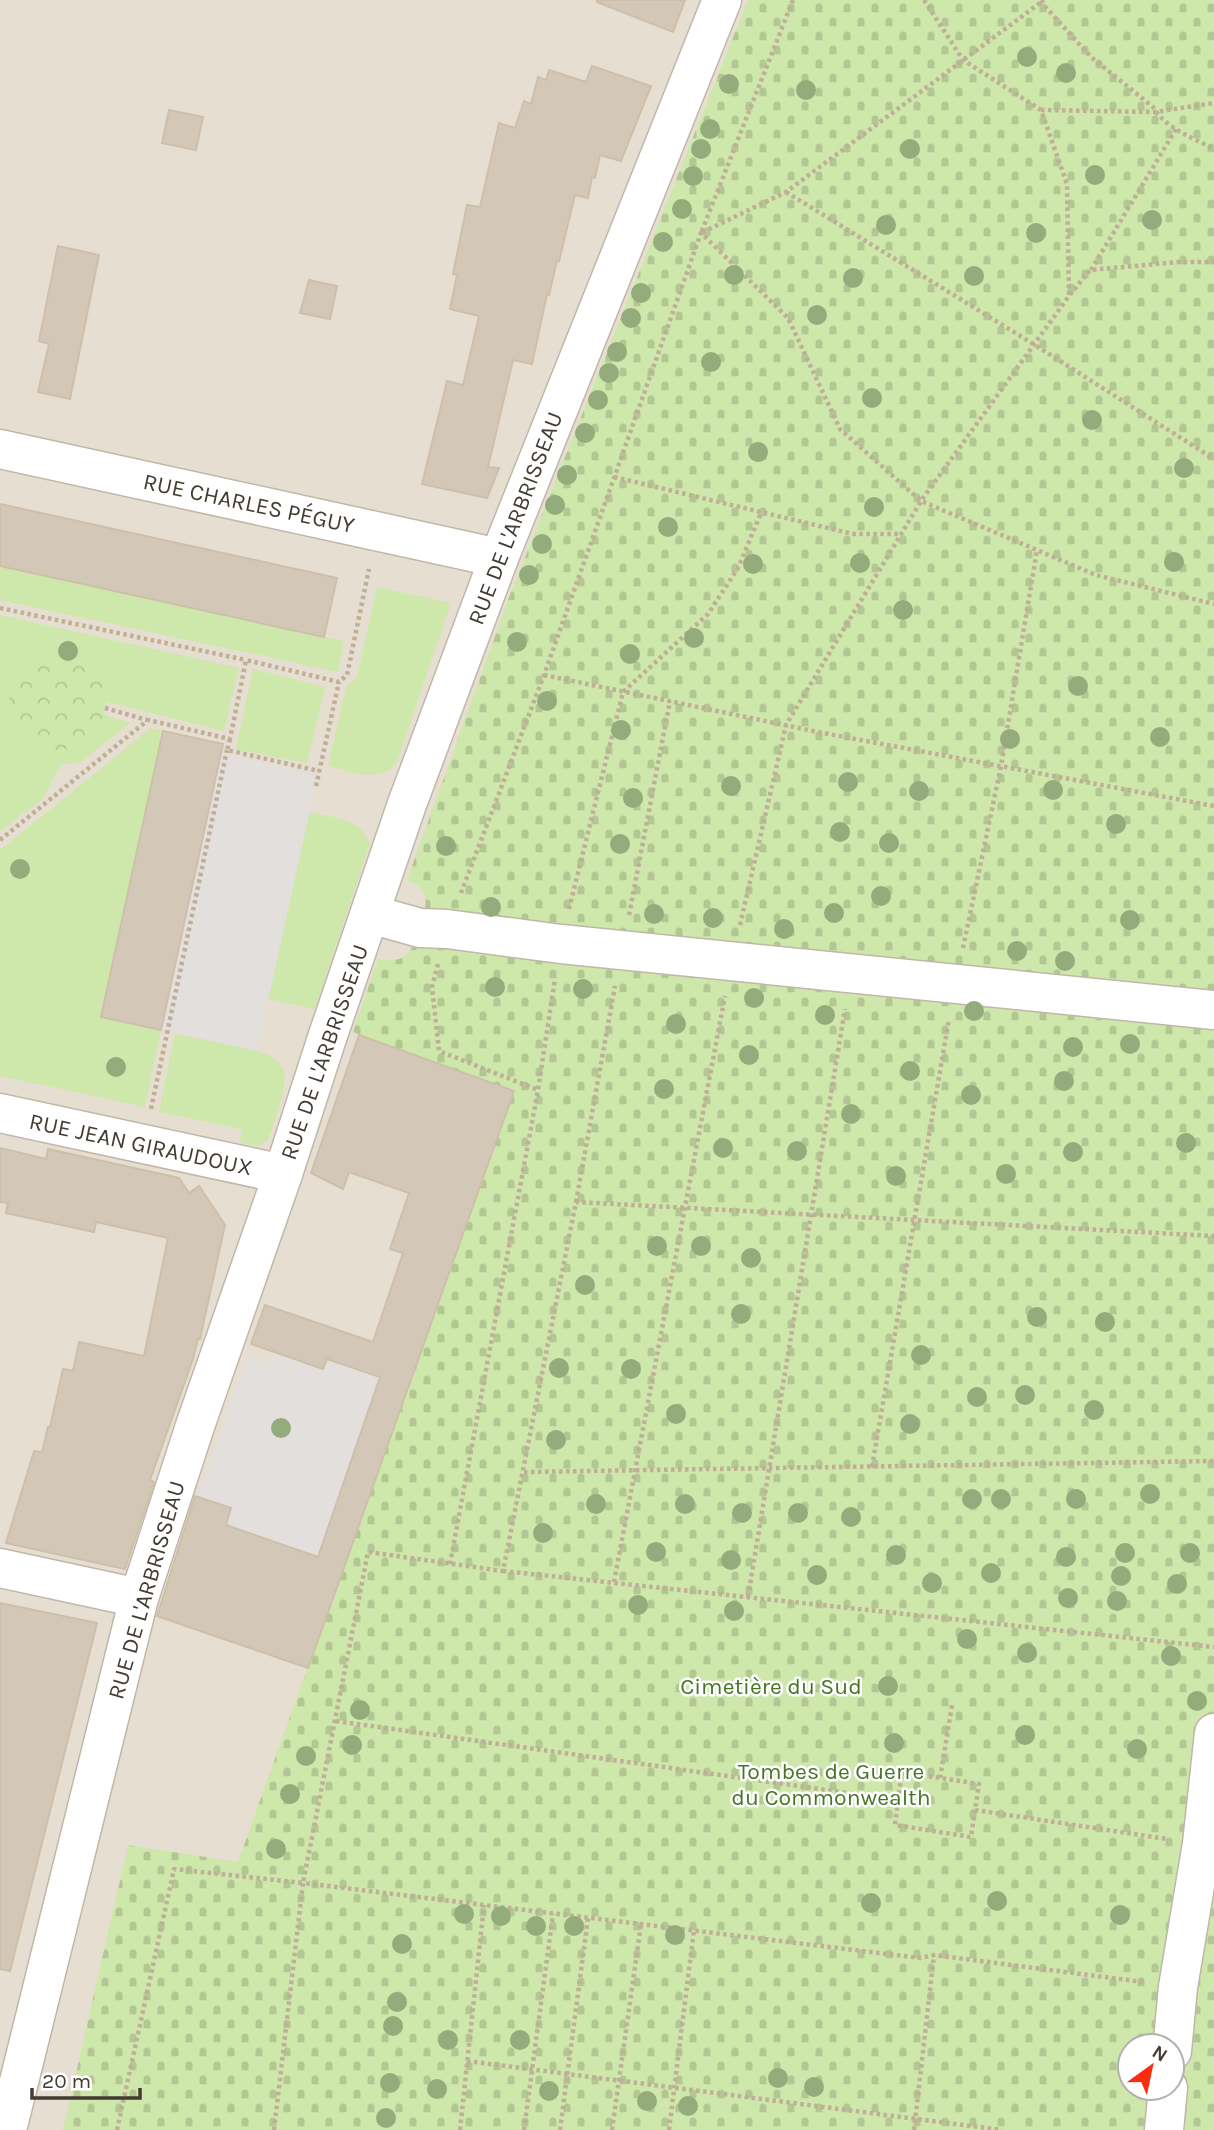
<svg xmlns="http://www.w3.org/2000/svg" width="1214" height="2130" viewBox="0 0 1214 2130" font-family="Karla,sans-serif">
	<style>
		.residential { fill: #e6ded1; fill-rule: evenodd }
		.grass { fill: #cee7aa }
		.cemetery { fill: url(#cemetery-stones); fill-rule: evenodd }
		.park { fill: url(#park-crowns) }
		.parking { fill: #e2dfdc }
		.building { fill: #d3c8b8; stroke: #cebfab; stroke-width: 2 }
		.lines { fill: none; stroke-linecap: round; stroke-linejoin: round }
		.street-casing { stroke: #c0b7a9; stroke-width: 41 }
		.path { stroke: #bfaf97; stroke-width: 4.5; stroke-dasharray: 3.5 3.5; stroke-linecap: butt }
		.street { stroke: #fff; stroke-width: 38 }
		.tree { fill: #94ab7b }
		.labels { text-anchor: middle; stroke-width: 5; stroke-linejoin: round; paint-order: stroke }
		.street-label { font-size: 23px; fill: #433c33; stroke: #fff }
		.park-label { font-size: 23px; fill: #477526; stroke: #fff }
	</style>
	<defs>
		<pattern id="cemetery-stones" width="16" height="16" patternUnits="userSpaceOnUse" patternTransform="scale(1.75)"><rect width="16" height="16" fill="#cee7aa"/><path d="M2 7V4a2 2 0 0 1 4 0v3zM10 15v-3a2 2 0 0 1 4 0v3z" fill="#b2c793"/></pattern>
		<pattern id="park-crowns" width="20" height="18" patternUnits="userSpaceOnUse" patternTransform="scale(1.75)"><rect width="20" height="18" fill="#cee7aa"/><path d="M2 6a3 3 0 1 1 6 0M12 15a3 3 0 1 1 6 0" fill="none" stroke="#b2c793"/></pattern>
	</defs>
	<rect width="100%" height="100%" fill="#f2ede3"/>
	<path class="residential" d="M0,0H1214V2130H0ZM1130,2046H1172V2088H1130Z"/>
	<g class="grass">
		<polygon points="0,566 344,641 338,672 0,600"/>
		<path d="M377,587L451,603L397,762C380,784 350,772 328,766L346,687L357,677Z"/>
		<polygon points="0,615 239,668 224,731 107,702 108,695 59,751 78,747 104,715 130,723 81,762 60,765 43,799 0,831"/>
		<polygon points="253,669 325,687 307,763 236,749"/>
		<polygon points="151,728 163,731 101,1017 161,1030 145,1107 0,1076 0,850"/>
		<path d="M300,813C315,812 350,818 361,829C365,832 367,839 370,843L315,1009L268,999L259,993Z"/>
		<path d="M175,1033L257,1051C267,1054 280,1059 284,1071C288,1087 274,1121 269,1138C260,1149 253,1146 240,1142L242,1129L159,1112Z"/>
	</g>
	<path class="cemetery" d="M748,0H1214V2130H63L128,1845L238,1862L514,1091L353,1032L378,959C387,960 397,962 405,956C416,948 430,906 424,894C420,886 413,883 407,880L511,592ZM1130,2046H1172V2088H1130Z"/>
	<path class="park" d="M51,657C84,661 92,665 108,695L104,715L78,747L59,751L32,742L12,721L9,692L17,673L34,661Z"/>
	<g class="parking">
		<polygon points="221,754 318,774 257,1051 161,1030"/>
		<polygon points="275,1352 327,1359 388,1379 376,1389 318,1557 226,1525 231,1508 198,1497 247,1356 271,1364"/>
	</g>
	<g class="building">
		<polygon points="597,0 685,0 673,32 597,2"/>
		<polygon points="592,66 651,86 621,161 600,155 595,178 592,177 588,198 575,195 559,261 557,260 549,295 547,294 532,364 513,360 488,467 499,468 487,498 422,484 447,381 463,385 479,316 450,309 457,275 453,274 467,205 480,207 499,123 515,128 524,101 531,104 538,77 546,80 549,70 586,82"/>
		<polygon points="169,110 203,117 196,150 162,143"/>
		<polygon points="58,246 99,255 70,399 38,392 49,344 39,341"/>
		<polygon points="309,280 337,286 330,319 300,313"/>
		<polygon points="0,504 337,578 324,637 0,566"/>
		<polygon points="163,731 223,744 161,1030 101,1017"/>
		<polygon points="359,1035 514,1091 308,1668 157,1616 195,1496 231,1508 226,1525 318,1557 380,1377 327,1359 323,1369 251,1344 265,1305 373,1342 403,1253 390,1249 409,1193 349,1172 343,1189 311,1173"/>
		<polygon points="0,1148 46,1159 48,1149 179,1178 189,1193 199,1186 225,1225 200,1339 198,1339 193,1359 150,1480 154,1482 125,1569 6,1543 34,1451 42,1452 48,1427 50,1427 63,1369 73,1371 79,1342 144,1356 168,1238 96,1222 94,1232 6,1213 8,1203 0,1202"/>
		<polygon points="0,1603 97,1623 10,1971 0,1969"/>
	</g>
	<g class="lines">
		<defs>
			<g id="street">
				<polyline points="0,449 499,558"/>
				<polyline points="370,914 420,928 447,929 561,944 1214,1010"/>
				<polyline points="0,1113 283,1174"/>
				<polyline points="0,1568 139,1598"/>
				<polyline points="1172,2051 1178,1987 1202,1844 1214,1733"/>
				<polyline points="7,2130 139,1598 195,1426 283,1174 327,1038 407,804 499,558 722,0"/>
				<polyline points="1164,2130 1168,2088"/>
			</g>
		</defs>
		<use href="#street" class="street-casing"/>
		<g class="path">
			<polyline points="793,0 701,233 786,192 1044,0"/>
			<polyline points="924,0 963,60 1041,110 1067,184 1069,295"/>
			<path d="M1040,1L1091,57L1153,107C1165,128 1193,138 1214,149"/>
			<polyline points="1041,110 1155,112 1214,103"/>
			<polyline points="786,192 1035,345 1214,459"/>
			<polyline points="1091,270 1176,129"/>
			<polyline points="614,477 853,534 901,534"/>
			<polyline points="0,608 246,660"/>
			<polyline points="544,675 818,732 1214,806"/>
			<polyline points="105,708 147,720"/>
			<polyline points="230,739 227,750 319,771"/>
			<polyline points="316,786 339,682"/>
			<polyline points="0,840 148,720 230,739 246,660 339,682 347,675 369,569"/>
			<polyline points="461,893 544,675 701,233 788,318 840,429 921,501 1096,575 1214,604"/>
			<polyline points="569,909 623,692 708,614 738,568 761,513"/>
			<polyline points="629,915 670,701"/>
			<polyline points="740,925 786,725 921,501 1069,296 1090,270 1179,262 1214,262"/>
			<polyline points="963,948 1001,766 1037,550"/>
			<polyline points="438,964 432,987 439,1051 538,1090"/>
			<polyline points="151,1109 227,750"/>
			<polyline points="576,1202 615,986"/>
			<polyline points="872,1467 949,1019"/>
			<polyline points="524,1472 1214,1461"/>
			<polyline points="450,1564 538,1090 555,979"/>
			<polyline points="503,1571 1214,1647"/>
			<polyline points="614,1582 725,996"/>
			<polyline points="748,1597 845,1009"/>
			<polyline points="336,1721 898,1800 902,1772 979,1784 975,1810 1167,1839"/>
			<polyline points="940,1778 952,1705"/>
			<polyline points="898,1800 895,1825 971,1837 975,1810"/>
			<polyline points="467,2061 1002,2130"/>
			<polyline points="117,2130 174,1869 303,1883 368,1552 503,1571 576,1202 1214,1236"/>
			<polyline points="274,2130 303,1883 920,1958 934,1955 1143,1982"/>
			<polyline points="460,2130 484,1905"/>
			<polyline points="524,2130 553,1914"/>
			<polyline points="560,2130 588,1918"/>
			<polyline points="612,2130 641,1924"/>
			<polyline points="669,2130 694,1930"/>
			<polyline points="914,2130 934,1955"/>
		</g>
		<use href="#street" class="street"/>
	</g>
	<g class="tree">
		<circle cx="1027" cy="57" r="10"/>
		<circle cx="1066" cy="73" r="10"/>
		<circle cx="729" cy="84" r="10"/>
		<circle cx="806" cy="90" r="10"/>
		<circle cx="710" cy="129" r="10"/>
		<circle cx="701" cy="149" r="10"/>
		<circle cx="910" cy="149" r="10"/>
		<circle cx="1095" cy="175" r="10"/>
		<circle cx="693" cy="176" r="10"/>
		<circle cx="682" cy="209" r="10"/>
		<circle cx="1152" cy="220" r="10"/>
		<circle cx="886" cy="225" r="10"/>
		<circle cx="1036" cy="233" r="10"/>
		<circle cx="663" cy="242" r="10"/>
		<circle cx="734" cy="275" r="10"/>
		<circle cx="974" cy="276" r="10"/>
		<circle cx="853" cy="278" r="10"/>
		<circle cx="641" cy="293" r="10"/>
		<circle cx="817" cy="315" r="10"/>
		<circle cx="631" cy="318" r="10"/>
		<circle cx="617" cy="352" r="10"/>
		<circle cx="711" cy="362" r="10"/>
		<circle cx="609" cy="373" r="10"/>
		<circle cx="872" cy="398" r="10"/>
		<circle cx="598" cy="400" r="10"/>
		<circle cx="1092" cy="420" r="10"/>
		<circle cx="585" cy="433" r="10"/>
		<circle cx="758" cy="452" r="10"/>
		<circle cx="1184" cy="468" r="10"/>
		<circle cx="567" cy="475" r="10"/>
		<circle cx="555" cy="505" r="10"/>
		<circle cx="874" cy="507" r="10"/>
		<circle cx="668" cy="527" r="10"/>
		<circle cx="542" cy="544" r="10"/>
		<circle cx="1174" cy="562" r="10"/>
		<circle cx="860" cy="563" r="10"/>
		<circle cx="753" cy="564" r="10"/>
		<circle cx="529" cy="575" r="10"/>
		<circle cx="903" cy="610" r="10"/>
		<circle cx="694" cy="638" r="10"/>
		<circle cx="517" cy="642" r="10"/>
		<circle cx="68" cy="651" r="10"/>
		<circle cx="630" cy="654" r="10"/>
		<circle cx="1078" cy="686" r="10"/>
		<circle cx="547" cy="701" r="10"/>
		<circle cx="621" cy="730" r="10"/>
		<circle cx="1160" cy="737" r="10"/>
		<circle cx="1010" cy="739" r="10"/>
		<circle cx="848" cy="782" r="10"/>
		<circle cx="731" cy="786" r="10"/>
		<circle cx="1053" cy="790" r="10"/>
		<circle cx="919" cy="791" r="10"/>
		<circle cx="633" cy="798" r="10"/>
		<circle cx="1116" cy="824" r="10"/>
		<circle cx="840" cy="832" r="10"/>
		<circle cx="889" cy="843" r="10"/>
		<circle cx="620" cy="844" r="10"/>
		<circle cx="446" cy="846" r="10"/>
		<circle cx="20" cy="869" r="10"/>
		<circle cx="881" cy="896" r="10"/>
		<circle cx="491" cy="907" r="10"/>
		<circle cx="834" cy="913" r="10"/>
		<circle cx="654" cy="914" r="10"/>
		<circle cx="713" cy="918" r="10"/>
		<circle cx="1130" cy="920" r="10"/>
		<circle cx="784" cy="929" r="10"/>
		<circle cx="1017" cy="951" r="10"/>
		<circle cx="1065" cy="961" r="10"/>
		<circle cx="495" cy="987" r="10"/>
		<circle cx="583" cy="989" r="10"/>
		<circle cx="754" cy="998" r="10"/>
		<circle cx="974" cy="1011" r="10"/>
		<circle cx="825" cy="1015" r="10"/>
		<circle cx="676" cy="1024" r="10"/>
		<circle cx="1130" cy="1044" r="10"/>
		<circle cx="1073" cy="1047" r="10"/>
		<circle cx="749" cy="1055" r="10"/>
		<circle cx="116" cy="1067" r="10"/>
		<circle cx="910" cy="1071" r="10"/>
		<circle cx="1064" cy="1081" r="10"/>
		<circle cx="664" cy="1089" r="10"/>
		<circle cx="971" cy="1095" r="10"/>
		<circle cx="851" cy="1114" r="10"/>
		<circle cx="1186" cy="1143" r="10"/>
		<circle cx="723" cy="1148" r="10"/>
		<circle cx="797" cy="1151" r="10"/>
		<circle cx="1073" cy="1152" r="10"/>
		<circle cx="1006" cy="1174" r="10"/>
		<circle cx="896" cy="1176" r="10"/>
		<circle cx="657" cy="1246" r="10"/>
		<circle cx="701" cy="1246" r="10"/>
		<circle cx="751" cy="1258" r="10"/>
		<circle cx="585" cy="1285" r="10"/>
		<circle cx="741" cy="1314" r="10"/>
		<circle cx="1037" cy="1317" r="10"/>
		<circle cx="1105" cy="1322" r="10"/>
		<circle cx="921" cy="1355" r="10"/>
		<circle cx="559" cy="1368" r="10"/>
		<circle cx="631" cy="1369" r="10"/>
		<circle cx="1025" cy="1395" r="10"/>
		<circle cx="977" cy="1397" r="10"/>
		<circle cx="1094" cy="1410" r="10"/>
		<circle cx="676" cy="1414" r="10"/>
		<circle cx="910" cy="1424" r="10"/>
		<circle cx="281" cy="1428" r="10"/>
		<circle cx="556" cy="1440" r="10"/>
		<circle cx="1150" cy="1494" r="10"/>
		<circle cx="972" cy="1499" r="10"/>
		<circle cx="1001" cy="1499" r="10"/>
		<circle cx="1076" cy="1499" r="10"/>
		<circle cx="596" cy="1504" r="10"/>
		<circle cx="685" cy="1504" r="10"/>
		<circle cx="742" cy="1513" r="10"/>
		<circle cx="798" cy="1513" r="10"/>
		<circle cx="851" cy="1517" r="10"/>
		<circle cx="543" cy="1533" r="10"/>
		<circle cx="656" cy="1552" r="10"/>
		<circle cx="1125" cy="1553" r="10"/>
		<circle cx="1190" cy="1553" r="10"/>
		<circle cx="896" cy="1555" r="10"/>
		<circle cx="1066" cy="1557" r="10"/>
		<circle cx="731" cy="1560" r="10"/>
		<circle cx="991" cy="1573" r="10"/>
		<circle cx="817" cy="1575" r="10"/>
		<circle cx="1121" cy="1576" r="10"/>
		<circle cx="932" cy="1583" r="10"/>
		<circle cx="1177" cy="1584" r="10"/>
		<circle cx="1068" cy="1598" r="10"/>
		<circle cx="1117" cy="1601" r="10"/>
		<circle cx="638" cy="1605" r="10"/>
		<circle cx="734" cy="1611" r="10"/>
		<circle cx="967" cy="1639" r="10"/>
		<circle cx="1027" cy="1653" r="10"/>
		<circle cx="1171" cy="1656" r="10"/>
		<circle cx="888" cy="1686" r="10"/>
		<circle cx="1197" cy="1701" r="10"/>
		<circle cx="360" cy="1710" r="10"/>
		<circle cx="1025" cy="1735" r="10"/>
		<circle cx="894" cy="1743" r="10"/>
		<circle cx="352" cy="1745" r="10"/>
		<circle cx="1137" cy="1749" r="10"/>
		<circle cx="306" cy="1756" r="10"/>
		<circle cx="290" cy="1794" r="10"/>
		<circle cx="276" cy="1849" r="10"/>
		<circle cx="997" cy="1901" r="10"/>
		<circle cx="871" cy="1903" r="10"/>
		<circle cx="464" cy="1914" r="10"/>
		<circle cx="1120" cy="1915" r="10"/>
		<circle cx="501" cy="1916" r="10"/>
		<circle cx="536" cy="1926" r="10"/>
		<circle cx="574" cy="1926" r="10"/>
		<circle cx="675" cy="1935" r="10"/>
		<circle cx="402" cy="1944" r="10"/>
		<circle cx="397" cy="2002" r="10"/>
		<circle cx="393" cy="2026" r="10"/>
		<circle cx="448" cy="2040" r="10"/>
		<circle cx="520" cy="2040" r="10"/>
		<circle cx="778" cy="2078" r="10"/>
		<circle cx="390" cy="2083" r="10"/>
		<circle cx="814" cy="2087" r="10"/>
		<circle cx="437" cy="2089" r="10"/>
		<circle cx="549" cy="2091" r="10"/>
		<circle cx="647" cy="2101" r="10"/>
		<circle cx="688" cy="2106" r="10"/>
		<circle cx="386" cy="2118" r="10"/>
	</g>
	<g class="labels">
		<g class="street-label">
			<text transform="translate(249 503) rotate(12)" y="8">RUE CHARLES PÉGUY</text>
			<text transform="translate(515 518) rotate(-69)" y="8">RUE DE L'ARBRISSEAU</text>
			<text transform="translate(324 1052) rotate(-71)" y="8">RUE DE L'ARBRISSEAU</text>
			<text transform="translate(141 1144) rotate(12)" y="8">RUE JEAN GIRAUDOUX</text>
			<text transform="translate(146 1590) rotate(-74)" y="8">RUE DE L'ARBRISSEAU</text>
		</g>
		<g class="park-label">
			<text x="771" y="1694">Cimetière du Sud</text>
			<text x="831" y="1779">Tombes de Guerre<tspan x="831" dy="26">du Commonwealth</tspan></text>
		</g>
	</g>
	<g transform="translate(1151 2067) rotate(33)"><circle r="33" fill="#ffffff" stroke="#b4b1ad" stroke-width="2"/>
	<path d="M0-5L12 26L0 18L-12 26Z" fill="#fc2a0f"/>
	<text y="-10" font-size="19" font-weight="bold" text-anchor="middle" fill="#433c33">N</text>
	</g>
	<path d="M32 2088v10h108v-10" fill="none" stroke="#433c33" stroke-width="3.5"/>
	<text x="42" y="2088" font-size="21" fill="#433c33" stroke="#ffffff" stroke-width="5" paint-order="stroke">20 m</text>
</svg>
